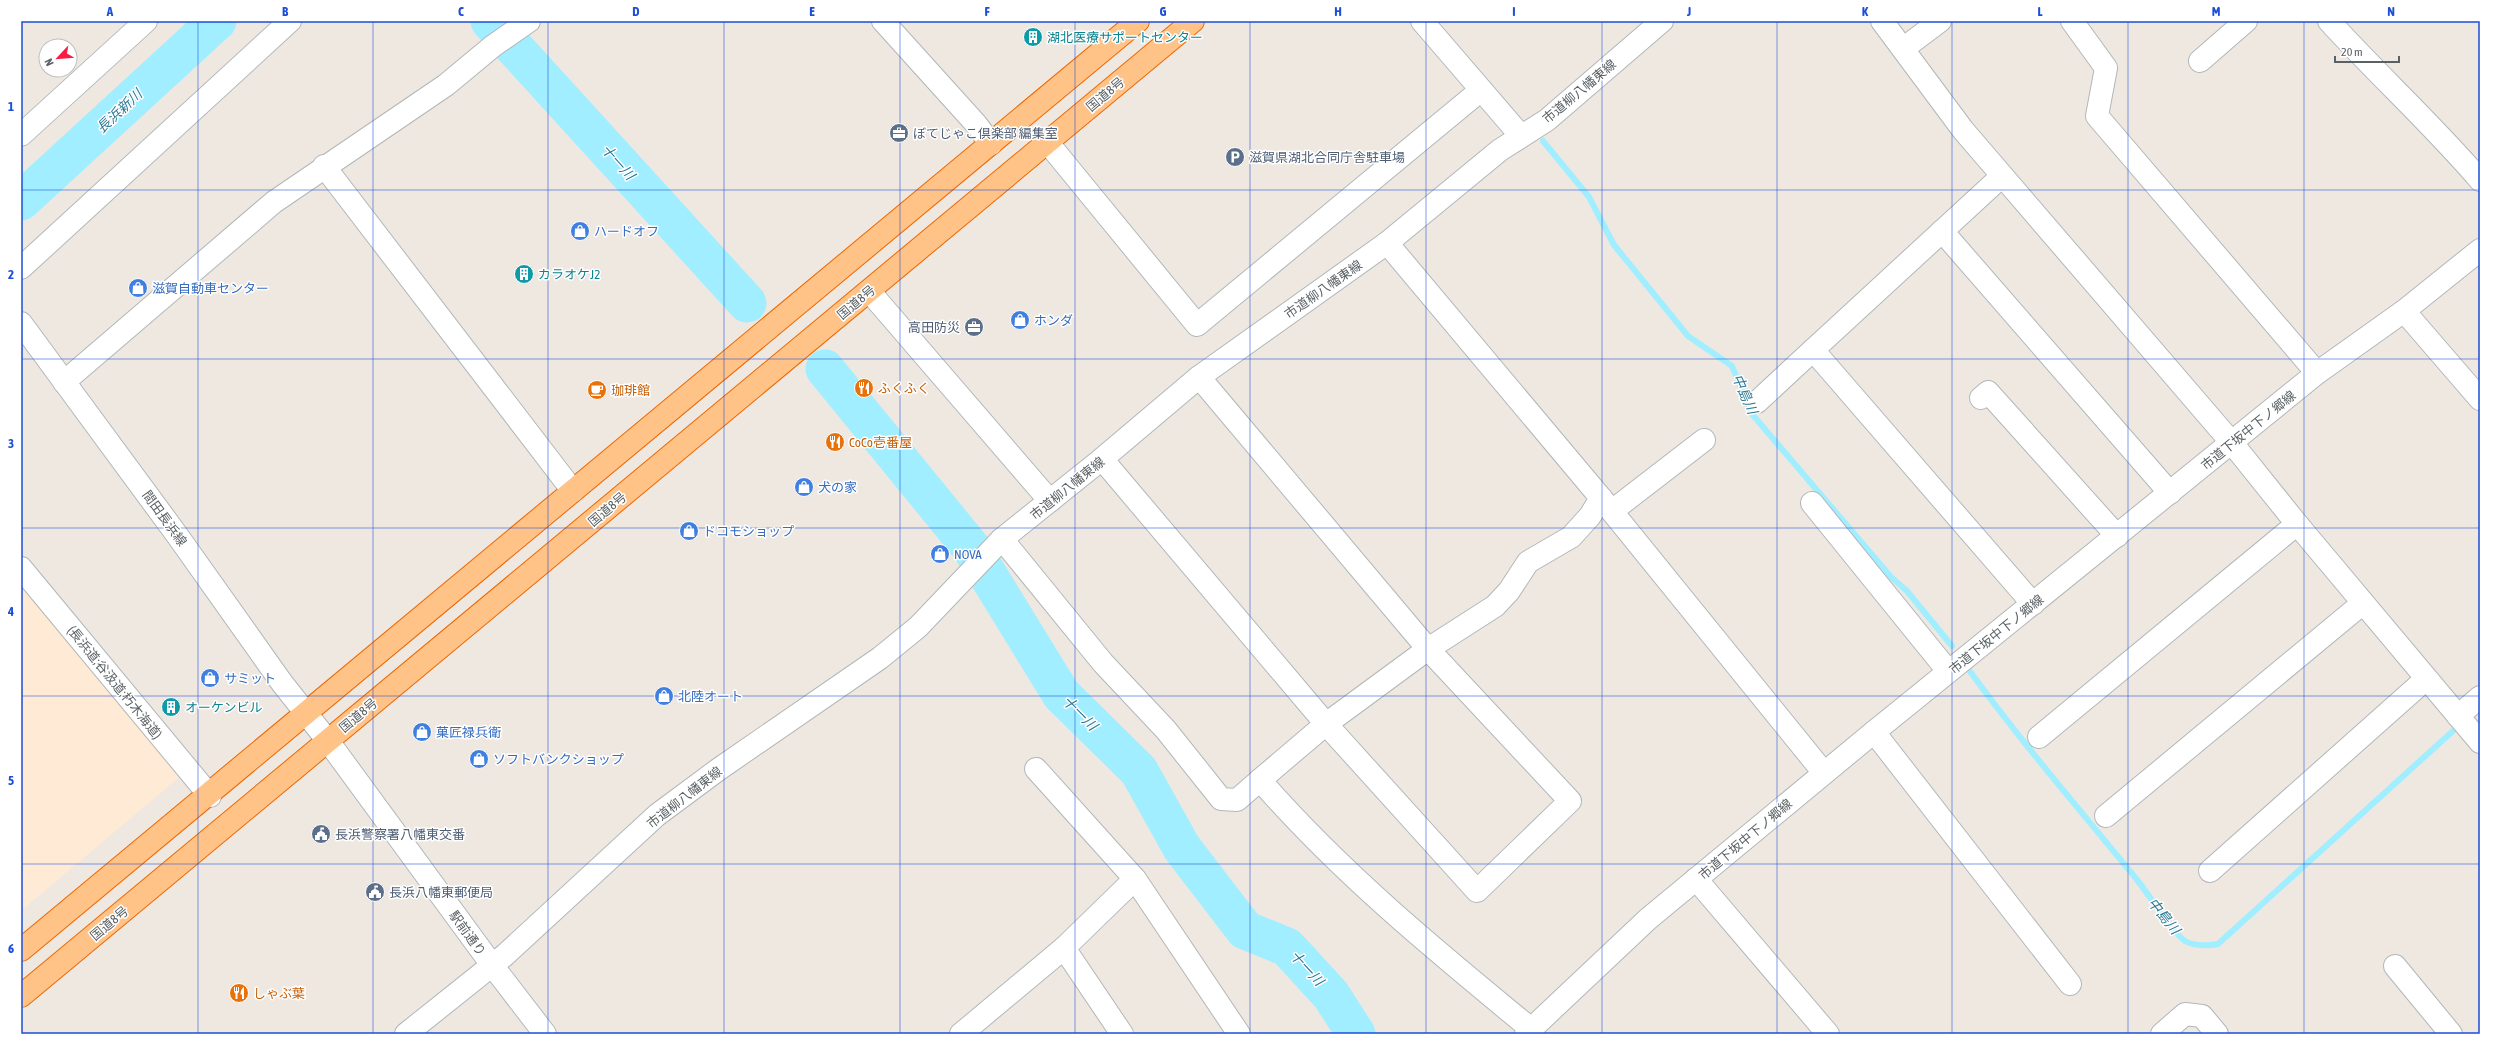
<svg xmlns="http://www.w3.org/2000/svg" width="2501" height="1055" viewBox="0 0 2501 1055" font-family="'Asap Condensed','Noto Sans JP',sans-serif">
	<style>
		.commercial { fill: #ffead5 }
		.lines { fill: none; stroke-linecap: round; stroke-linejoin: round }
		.stream { stroke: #a0eeff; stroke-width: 6 }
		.river { stroke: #a0eeff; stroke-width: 39 }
		.street-casing { stroke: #b2b7ba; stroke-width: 24 }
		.secondary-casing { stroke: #b1b7bb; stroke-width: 24 }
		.highway-casing { stroke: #ef6700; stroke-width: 24 }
		.street { stroke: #fff; stroke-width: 22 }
		.secondary { stroke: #fff; stroke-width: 22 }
		.highway { stroke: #ffc287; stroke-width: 22 }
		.grid { fill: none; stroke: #1d4ed8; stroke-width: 1; stroke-opacity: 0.55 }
		.labels { text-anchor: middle; stroke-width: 3; stroke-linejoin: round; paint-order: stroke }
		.culture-label { font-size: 13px; fill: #0d838f; stroke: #fff; text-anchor: start }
		.street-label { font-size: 13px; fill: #5a6164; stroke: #fff }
		.service-label { font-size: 13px; fill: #4e5e75; stroke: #fff; text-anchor: start }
		.shop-label { font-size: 13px; fill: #366cbe; stroke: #fff; text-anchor: start }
		.food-label { font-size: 13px; fill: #c56008; stroke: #fff; text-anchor: start }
		.water-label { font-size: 14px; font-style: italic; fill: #2c7a95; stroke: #fff }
		.neatline { fill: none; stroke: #1d4ed8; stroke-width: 1.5 }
		.grid-label { font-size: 13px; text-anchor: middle; font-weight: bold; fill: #1d4ed8 }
	</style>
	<rect width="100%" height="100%" fill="#eee8e1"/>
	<polygon class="commercial" points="21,584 183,774 21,911"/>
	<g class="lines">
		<g class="stream">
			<polyline points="1543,141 1589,197 1614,245 1688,336 1732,366 1752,414 1891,577 1907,591 1952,646"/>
			<path d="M1969,670C2022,743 2081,811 2138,881C2150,896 2171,931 2185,941C2194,946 2208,946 2218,944L2454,730"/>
		</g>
		<g class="river">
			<polyline points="490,21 747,303"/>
			<polyline points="21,201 217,21"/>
			<polyline points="825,369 972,549 1061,694 1139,771 1182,848 1245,930 1287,947 1331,995 1356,1034"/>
		</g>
		<defs>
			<g id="street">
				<polyline points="883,21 976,124 991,144"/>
				<polyline points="1422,21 1521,136"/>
				<polyline points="1882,21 1963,130 2232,443 2297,524 2480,742"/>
				<polyline points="2072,21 2106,68 2097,116 2317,373"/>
				<path d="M2329,21C2378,75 2432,124 2480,180"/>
				<polyline points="1904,48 1940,21"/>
				<polyline points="2200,61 2246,21"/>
				<polyline points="21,135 146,21"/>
				<polyline points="1048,143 1197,325 1481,90"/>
				<polyline points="324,166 573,491"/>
				<polyline points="2002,176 1813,350 2033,604"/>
				<polyline points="1942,231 2170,493"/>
				<polyline points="1387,243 1601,498 1824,773"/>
				<polyline points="21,268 290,21"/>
				<polyline points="869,291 1050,501"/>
				<polyline points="2404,311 2480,399"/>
				<polyline points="64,382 274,202 446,85 493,46 529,21"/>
				<polyline points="1981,398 1988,392 2117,536"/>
				<polyline points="1757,402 1813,350"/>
				<polyline points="1102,459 1326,724 1477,891 1570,801 1428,649 1199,377"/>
				<polyline points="1812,503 1948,671"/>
				<polyline points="1612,511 1704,440"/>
				<path d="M1002,539L1103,663L1166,730L1221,799L1237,800L1260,780C1341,873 1436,951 1531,1029"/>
				<polyline points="21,568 210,796"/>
				<polyline points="2458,716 2480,697"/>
				<polyline points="1874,732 2070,984"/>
				<polyline points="2039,737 2297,524"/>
				<polyline points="1036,769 1135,879 1064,948 1122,1034"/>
				<polyline points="1260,780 1326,724 1428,649 1495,606 1509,591 1528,562 1571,537 1590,516 1601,498"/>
				<polyline points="2106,816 2363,603"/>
				<polyline points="2210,871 2426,679"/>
				<polyline points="1135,879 1239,1034"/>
				<polyline points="1696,879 1828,1034"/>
				<polyline points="2395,966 2451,1034"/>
				<polyline points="406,1034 505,955 657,815 719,769 880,658 918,627 1002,539 1102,459 1199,377 1387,243 1500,150 1547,120 1662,21"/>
				<polyline points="961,1034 1064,948"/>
				<polyline points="1526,1034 1648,919 1874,732 2317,373 2404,311 2480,250"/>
				<polyline points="2162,1034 2185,1014 2202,1016 2217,1034"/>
			</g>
			<polyline id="secondary" points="21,323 177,535 282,683 328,741 492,965 545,1034"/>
			<g id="highway">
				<polyline points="21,950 1138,21"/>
				<polyline points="21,996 1193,21"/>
			</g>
		</defs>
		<use href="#street" class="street-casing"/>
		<use href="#secondary" class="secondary-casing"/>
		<use href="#highway" class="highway-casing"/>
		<use href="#street" class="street"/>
		<use href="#secondary" class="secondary"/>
		<use href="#highway" class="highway"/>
	</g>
	<path class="grid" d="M198,21V1034M373,21V1034M548,21V1034M724,21V1034M900,21V1034M1075,21V1034M1250,21V1034M1426,21V1034M1602,21V1034M1777,21V1034M1952,21V1034M2128,21V1034M2304,21V1034M21,190H2480M21,359H2480M21,528H2480M21,696H2480M21,864H2480"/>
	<defs>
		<symbol id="building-disc" viewBox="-11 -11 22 22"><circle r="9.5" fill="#0f9aa8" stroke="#fff"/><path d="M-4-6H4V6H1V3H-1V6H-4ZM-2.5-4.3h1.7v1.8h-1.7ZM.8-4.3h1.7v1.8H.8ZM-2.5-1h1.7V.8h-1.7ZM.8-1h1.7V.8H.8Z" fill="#fff"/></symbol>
		<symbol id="office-disc" viewBox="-11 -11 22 22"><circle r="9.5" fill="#5c6f8a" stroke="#fff"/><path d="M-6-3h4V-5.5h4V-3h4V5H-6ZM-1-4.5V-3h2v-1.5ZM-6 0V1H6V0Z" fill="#fff"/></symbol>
		<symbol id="parking-disc" viewBox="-11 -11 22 22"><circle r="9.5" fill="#5c6f8a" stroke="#fff"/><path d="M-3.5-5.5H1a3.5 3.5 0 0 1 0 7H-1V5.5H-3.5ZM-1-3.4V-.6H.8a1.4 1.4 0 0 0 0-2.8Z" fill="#fff"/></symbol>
		<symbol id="shop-disc" viewBox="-11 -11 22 22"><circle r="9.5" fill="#3f7fe0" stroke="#fff"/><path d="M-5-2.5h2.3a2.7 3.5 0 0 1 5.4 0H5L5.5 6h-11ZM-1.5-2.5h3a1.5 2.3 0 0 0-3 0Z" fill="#fff"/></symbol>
		<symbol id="restaurant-disc" viewBox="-11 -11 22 22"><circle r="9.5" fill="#e8710a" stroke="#fff"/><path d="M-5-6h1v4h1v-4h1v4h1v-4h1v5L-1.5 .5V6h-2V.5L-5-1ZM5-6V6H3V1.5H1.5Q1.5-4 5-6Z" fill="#fff"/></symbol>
		<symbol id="cafe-disc" viewBox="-11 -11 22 22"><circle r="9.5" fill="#e8710a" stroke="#fff"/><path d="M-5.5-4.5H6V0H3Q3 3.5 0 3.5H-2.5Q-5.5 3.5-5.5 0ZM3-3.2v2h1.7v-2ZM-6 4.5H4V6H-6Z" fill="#fff"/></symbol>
		<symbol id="civic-disc" viewBox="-11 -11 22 22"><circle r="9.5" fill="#5c6f8a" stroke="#fff"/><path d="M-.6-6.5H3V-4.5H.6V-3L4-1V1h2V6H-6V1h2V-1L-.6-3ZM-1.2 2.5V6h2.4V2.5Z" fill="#fff"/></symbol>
	</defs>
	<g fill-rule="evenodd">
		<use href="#building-disc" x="1022" y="26" width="22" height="22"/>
		<use href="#office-disc" x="888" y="122" width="22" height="22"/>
		<use href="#parking-disc" x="1224" y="146" width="22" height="22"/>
		<use href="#shop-disc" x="569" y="220" width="22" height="22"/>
		<use href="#building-disc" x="513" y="263" width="22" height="22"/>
		<use href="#shop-disc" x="127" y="277" width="22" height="22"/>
		<use href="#shop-disc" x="1009" y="309" width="22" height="22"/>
		<use href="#office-disc" x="963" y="316" width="22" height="22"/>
		<use href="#restaurant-disc" x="853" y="377" width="22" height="22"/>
		<use href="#cafe-disc" x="586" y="379" width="22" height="22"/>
		<use href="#restaurant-disc" x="824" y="431" width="22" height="22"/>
		<use href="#shop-disc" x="793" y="476" width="22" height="22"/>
		<use href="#shop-disc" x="678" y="520" width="22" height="22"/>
		<use href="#shop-disc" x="929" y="543" width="22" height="22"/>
		<use href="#shop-disc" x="199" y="667" width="22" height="22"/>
		<use href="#shop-disc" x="653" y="685" width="22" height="22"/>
		<use href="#building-disc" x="160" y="696" width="22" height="22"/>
		<use href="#shop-disc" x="411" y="721" width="22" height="22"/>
		<use href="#shop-disc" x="468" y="748" width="22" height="22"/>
		<use href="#civic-disc" x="310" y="823" width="22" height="22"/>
		<use href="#civic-disc" x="364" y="881" width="22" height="22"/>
		<use href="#restaurant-disc" x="228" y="982" width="22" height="22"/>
	</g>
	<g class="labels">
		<g class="culture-label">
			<text x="1047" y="42">湖北医療サポートセンター</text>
			<text x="538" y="279">カラオケJ2</text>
			<text x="185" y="712">オーケンビル</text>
		</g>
		<g class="street-label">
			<text transform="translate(1579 91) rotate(-40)" y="5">市道柳八幡東線</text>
			<text transform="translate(1105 94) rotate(-40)" y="5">国道8号</text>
			<text transform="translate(1323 289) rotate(-35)" y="5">市道柳八幡東線</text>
			<text transform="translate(856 302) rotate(-40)" y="5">国道8号</text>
			<text transform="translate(2248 430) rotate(-39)" y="5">市道下坂中下ノ郷線</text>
			<text transform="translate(1067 488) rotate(-39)" y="5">市道柳八幡東線</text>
			<text transform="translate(607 509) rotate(-40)" y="5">国道8号</text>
			<text transform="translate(165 518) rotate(54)" y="5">間田長浜線</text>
			<text transform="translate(1996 634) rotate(-39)" y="5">市道下坂中下ノ郷線</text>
			<text transform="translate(115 682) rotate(51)" y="5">(長浜道;谷汲道;朽木海道)</text>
			<text transform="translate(358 715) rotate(-40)" y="5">国道8号</text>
			<text transform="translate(684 797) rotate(-38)" y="5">市道柳八幡東線</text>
			<text transform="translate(1745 839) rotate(-40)" y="5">市道下坂中下ノ郷線</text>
			<text transform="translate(109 923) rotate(-40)" y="5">国道8号</text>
			<text transform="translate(468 933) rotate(54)" y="5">駅前通り</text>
		</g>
		<g class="service-label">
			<text x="913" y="138">ぼてじゃこ倶楽部 編集室</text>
			<text x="1249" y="162">滋賀県湖北合同庁舎駐車場</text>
			<text x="960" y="332" text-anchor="end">高田防災</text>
			<text x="335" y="839">長浜警察署八幡東交番</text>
			<text x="389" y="897">長浜八幡東郵便局</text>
		</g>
		<g class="shop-label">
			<text x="594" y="236">ハードオフ</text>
			<text x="152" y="293">滋賀自動車センター</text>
			<text x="1034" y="325">ホンダ</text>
			<text x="818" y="492">犬の家</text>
			<text x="703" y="536">ドコモショップ</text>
			<text x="954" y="559">NOVA</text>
			<text x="224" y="683">サミット</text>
			<text x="678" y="701">北陸オート</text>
			<text x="436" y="737">菓匠禄兵衛</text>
			<text x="493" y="764">ソフトバンクショップ</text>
		</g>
		<g class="food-label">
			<text x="878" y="393">ふくふく</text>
			<text x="611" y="395">珈琲館</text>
			<text x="849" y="447">CoCo壱番屋</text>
			<text x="253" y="998">しゃぶ葉</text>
		</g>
		<g class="water-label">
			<text transform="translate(119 111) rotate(-43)" y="5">長浜新川</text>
			<text transform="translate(618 162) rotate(48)" y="5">十一川</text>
			<text transform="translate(1745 394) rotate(66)" y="5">中島川</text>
			<text transform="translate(1080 713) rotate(45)" y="5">十一川</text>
			<text transform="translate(2164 916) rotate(51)" y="5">中島川</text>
			<text transform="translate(1307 968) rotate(47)" y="5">十一川</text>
		</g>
	</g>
	<rect width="2501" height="1055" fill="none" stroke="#ffffff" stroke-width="44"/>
	<g transform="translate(58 58) rotate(244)"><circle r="19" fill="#ffffff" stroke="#bdc0c1"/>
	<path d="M0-3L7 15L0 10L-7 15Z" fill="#f81d45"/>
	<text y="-6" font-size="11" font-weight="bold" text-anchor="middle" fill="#5a6164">N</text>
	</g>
	<path d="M2335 56v6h64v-6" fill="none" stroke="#5a6164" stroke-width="2"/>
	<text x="2341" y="56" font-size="12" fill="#5a6164" stroke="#ffffff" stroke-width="3" paint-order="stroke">20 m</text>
	<rect x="22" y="22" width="2457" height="1011" class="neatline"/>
	<g class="grid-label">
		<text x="110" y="16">A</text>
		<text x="285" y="16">B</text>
		<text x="461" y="16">C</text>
		<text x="636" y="16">D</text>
		<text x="812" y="16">E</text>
		<text x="987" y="16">F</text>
		<text x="1163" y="16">G</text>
		<text x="1338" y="16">H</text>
		<text x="1514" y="16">I</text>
		<text x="1689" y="16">J</text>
		<text x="1865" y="16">K</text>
		<text x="2040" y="16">L</text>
		<text x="2216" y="16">M</text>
		<text x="2391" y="16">N</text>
		<text x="11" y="111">1</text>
		<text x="11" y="279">2</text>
		<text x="11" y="448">3</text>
		<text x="11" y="616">4</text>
		<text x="11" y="785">5</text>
		<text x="11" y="953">6</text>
	</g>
</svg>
